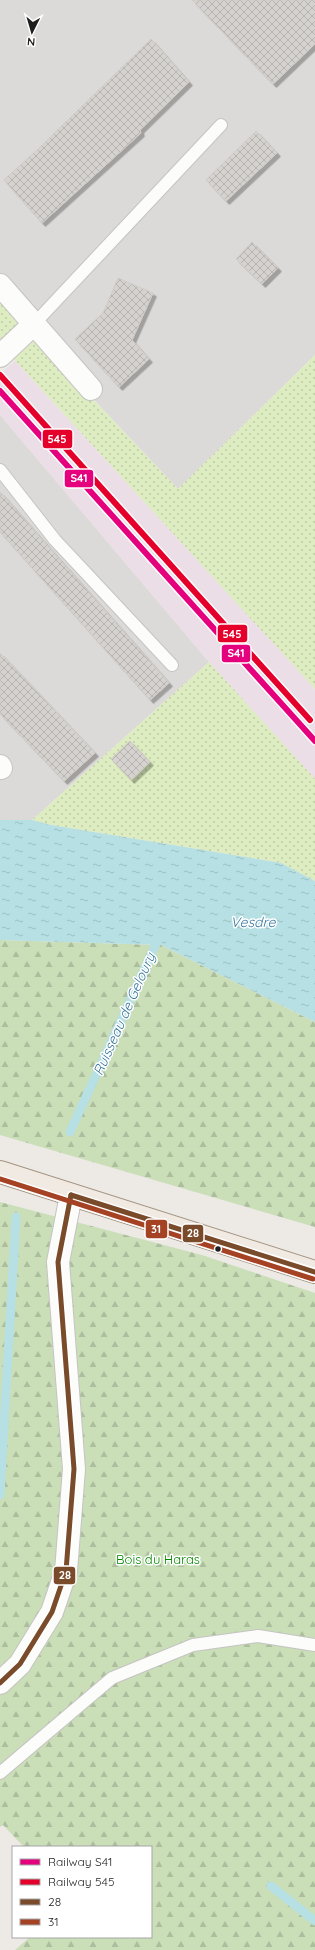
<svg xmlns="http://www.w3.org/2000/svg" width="315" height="1950" viewBox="0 0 315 1950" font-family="Quicksand,sans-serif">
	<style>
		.residential { fill: #dcdad8 }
		.railway { fill: #ebdee7 }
		.grass { fill: url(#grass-dots) }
		.forest { fill: url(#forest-firs) }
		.water { fill: url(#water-ripples) }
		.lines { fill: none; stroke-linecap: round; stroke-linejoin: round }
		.stream { stroke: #b6e0e3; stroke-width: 9 }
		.building { fill: url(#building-cross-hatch); stroke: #d0cbc7; filter: url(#shadow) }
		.service-casing { stroke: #c5c4c2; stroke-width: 14 }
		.minor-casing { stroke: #c5c4c2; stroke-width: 24 }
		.tertiary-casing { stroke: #c5c4c2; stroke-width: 24 }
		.primary-casing { stroke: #a39482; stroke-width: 24 }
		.service { stroke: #fcfcfb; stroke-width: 12 }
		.minor { stroke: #fcfcfb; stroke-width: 22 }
		.tertiary { stroke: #fcfcfb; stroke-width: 22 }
		.primary { stroke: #f1eae3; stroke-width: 22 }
		.bus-1-casing { stroke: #fff; stroke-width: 8 }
		.bus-2-casing { stroke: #fff; stroke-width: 8 }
		.bus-1 { stroke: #7a4b2a; stroke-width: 5 }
		.bus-2 { stroke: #a64224; stroke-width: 5 }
		.rail-1-casing { stroke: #fff; stroke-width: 9 }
		.rail-2-casing { stroke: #fff; stroke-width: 9 }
		.rail-1 { stroke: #e5007d; stroke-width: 6 }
		.rail-2 { stroke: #e4002b; stroke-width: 6 }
		.bus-dot { fill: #1e1e1e; stroke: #fff; stroke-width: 1.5 }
		.labels { text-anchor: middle; stroke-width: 3; stroke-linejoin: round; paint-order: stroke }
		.park-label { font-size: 13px; fill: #058700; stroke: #fff }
		.water-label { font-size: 14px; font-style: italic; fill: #3a789e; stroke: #fff }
		.line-badge { stroke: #fff; stroke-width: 1.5 }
		.badge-label { font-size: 11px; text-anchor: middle; font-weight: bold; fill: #fff }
	</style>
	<defs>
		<pattern id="grass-dots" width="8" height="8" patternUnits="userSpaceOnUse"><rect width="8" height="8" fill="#deedc1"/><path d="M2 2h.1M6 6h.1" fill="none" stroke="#becba5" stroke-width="1.8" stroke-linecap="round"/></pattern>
		<pattern id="forest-firs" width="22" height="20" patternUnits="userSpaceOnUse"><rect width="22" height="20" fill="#cadeb8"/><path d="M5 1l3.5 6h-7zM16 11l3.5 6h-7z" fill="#adbe9e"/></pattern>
		<pattern id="water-ripples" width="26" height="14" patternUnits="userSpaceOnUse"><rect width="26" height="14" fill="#b6e0e3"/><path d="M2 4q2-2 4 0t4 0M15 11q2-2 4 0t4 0" fill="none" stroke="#9cc0c2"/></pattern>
		<pattern id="building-cross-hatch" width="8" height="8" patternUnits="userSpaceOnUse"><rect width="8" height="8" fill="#d5d2cf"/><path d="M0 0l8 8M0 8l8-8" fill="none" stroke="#b6b4b1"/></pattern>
		<filter id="shadow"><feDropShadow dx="3.5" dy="3.5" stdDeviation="0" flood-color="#0004"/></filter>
	</defs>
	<rect width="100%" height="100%" fill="#edeae6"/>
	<g class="residential">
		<polygon points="0,0 315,0 315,355 178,489 0,300"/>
		<polygon points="0,415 209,662 32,820 0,820"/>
	</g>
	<polygon class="railway" points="15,361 315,689 315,779 209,662 0,415 0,374"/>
	<g class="grass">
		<polygon points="0,301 178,489 315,355 315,689 0,344"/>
		<polygon points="209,662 315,779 315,881 281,863 51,825 32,820"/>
	</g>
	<g class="forest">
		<polygon points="0,940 161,945 315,1022 315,1227 0,1135"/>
		<polygon points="0,1202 202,1255 315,1293 315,1950 15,1950 30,1937 151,1937 151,1847 24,1847 3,1825 0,1827"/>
	</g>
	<polygon class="water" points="0,820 32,820 51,825 281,863 315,881 315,1022 161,945 0,940"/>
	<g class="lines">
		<g class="stream">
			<polyline points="70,1132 160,935"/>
			<polyline points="0,1495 16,1217"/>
			<polyline points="271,1886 315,1921"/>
		</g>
	</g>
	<g class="building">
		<polygon points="192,0 315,0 315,44 273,84"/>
		<polygon points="151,39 189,82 140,130 141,133 42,223 4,180 39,148"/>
		<polygon points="256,131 277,153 226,201 206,180"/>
		<polygon points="252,242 278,268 262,284 236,259"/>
		<polygon points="118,278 153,293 132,340 149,359 119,387 75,339 103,313"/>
		<polygon points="0,492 169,683 150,700 0,532"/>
		<polygon points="0,653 95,753 64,781 0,714"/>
		<polygon points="130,741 150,762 131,780 111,759"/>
	</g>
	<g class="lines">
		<defs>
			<g id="service">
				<polyline points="34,324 221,125"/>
				<polyline points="0,470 55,540 172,665"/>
				<polyline points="0,1773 112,1678 193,1645 258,1636 315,1645"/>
			</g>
			<g id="minor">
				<polyline points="0,285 91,389"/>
				<polyline points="0,356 34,324"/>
				<polyline points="0,766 1,768"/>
			</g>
			<polyline id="tertiary" points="0,1683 20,1664 52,1612 66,1571 74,1469 58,1262 71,1195"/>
			<polyline id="primary" points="0,1172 315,1272"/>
		</defs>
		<use href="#service" class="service-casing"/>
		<use href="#minor" class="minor-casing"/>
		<use href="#tertiary" class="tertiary-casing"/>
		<use href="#primary" class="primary-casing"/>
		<use href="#service" class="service"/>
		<use href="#minor" class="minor"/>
		<use href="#tertiary" class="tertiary"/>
		<use href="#primary" class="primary"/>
		<defs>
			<g id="bus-1">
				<polyline points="71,1195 315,1272"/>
				<polyline points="0,1683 20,1664 52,1612 66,1571 74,1469 58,1262 71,1195"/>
			</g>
			<polyline id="bus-2" points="0,1179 313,1279"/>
		</defs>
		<use href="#bus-1" class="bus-1-casing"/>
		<use href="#bus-2" class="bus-2-casing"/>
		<use href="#bus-1" class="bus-1"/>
		<use href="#bus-2" class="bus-2"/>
		<defs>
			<polyline id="rail-1" points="0,391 315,741"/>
			<polyline id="rail-2" points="0,375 310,720"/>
		</defs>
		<use href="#rail-1" class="rail-1-casing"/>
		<use href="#rail-2" class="rail-2-casing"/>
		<use href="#rail-1" class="rail-1"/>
		<use href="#rail-2" class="rail-2"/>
	</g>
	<circle class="bus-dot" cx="218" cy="1249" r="3.5"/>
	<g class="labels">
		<g class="park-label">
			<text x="158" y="1564">Bois du Haras</text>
		</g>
		<g class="water-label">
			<text x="253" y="927">Vesdre</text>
			<text transform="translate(124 1014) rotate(-66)" y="5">Ruisseau de Geloury</text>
		</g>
	</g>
	<g class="line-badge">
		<rect x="42" y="429" width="31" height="20" rx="4" fill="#e4002b"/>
		<rect x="64" y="469" width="30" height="19" rx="4" fill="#e5007d"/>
		<rect x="217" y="624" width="31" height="19" rx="4" fill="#e4002b"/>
		<rect x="221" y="644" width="30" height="19" rx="4" fill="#e5007d"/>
		<rect x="145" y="1219" width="23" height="20" rx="4" fill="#a64224"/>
		<rect x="182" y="1224" width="22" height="19" rx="4" fill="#7a4b2a"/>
		<rect x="53" y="1566" width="23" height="19" rx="4" fill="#7a4b2a"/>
	</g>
	<g class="badge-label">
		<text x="57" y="443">545</text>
		<text x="79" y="482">S41</text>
		<text x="232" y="638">545</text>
		<text x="236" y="657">S41</text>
		<text x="156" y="1233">31</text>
		<text x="193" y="1237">28</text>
		<text x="65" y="1579">28</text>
	</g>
	<rect x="12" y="1846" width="140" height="92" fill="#ffffff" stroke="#a5a5a5"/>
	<rect x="20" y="1859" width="20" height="6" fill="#e5007d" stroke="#a5a5a5"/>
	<text x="48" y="1866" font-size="12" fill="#1e1e1e">Railway S41</text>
	<rect x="20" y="1879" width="20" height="6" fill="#e4002b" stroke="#a5a5a5"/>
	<text x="48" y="1886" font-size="12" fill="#1e1e1e">Railway 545</text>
	<rect x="20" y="1899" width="20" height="6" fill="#7a4b2a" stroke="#a5a5a5"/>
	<text x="48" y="1906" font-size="12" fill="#1e1e1e">28</text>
	<rect x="20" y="1919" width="20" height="6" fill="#a64224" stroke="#a5a5a5"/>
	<text x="48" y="1926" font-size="12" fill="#1e1e1e">31</text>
	<g transform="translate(32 32) rotate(185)" stroke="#ffffff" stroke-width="3" paint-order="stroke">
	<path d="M0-3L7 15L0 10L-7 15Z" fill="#1e1e1e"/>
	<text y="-6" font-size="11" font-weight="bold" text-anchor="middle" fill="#1e1e1e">N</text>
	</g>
</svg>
